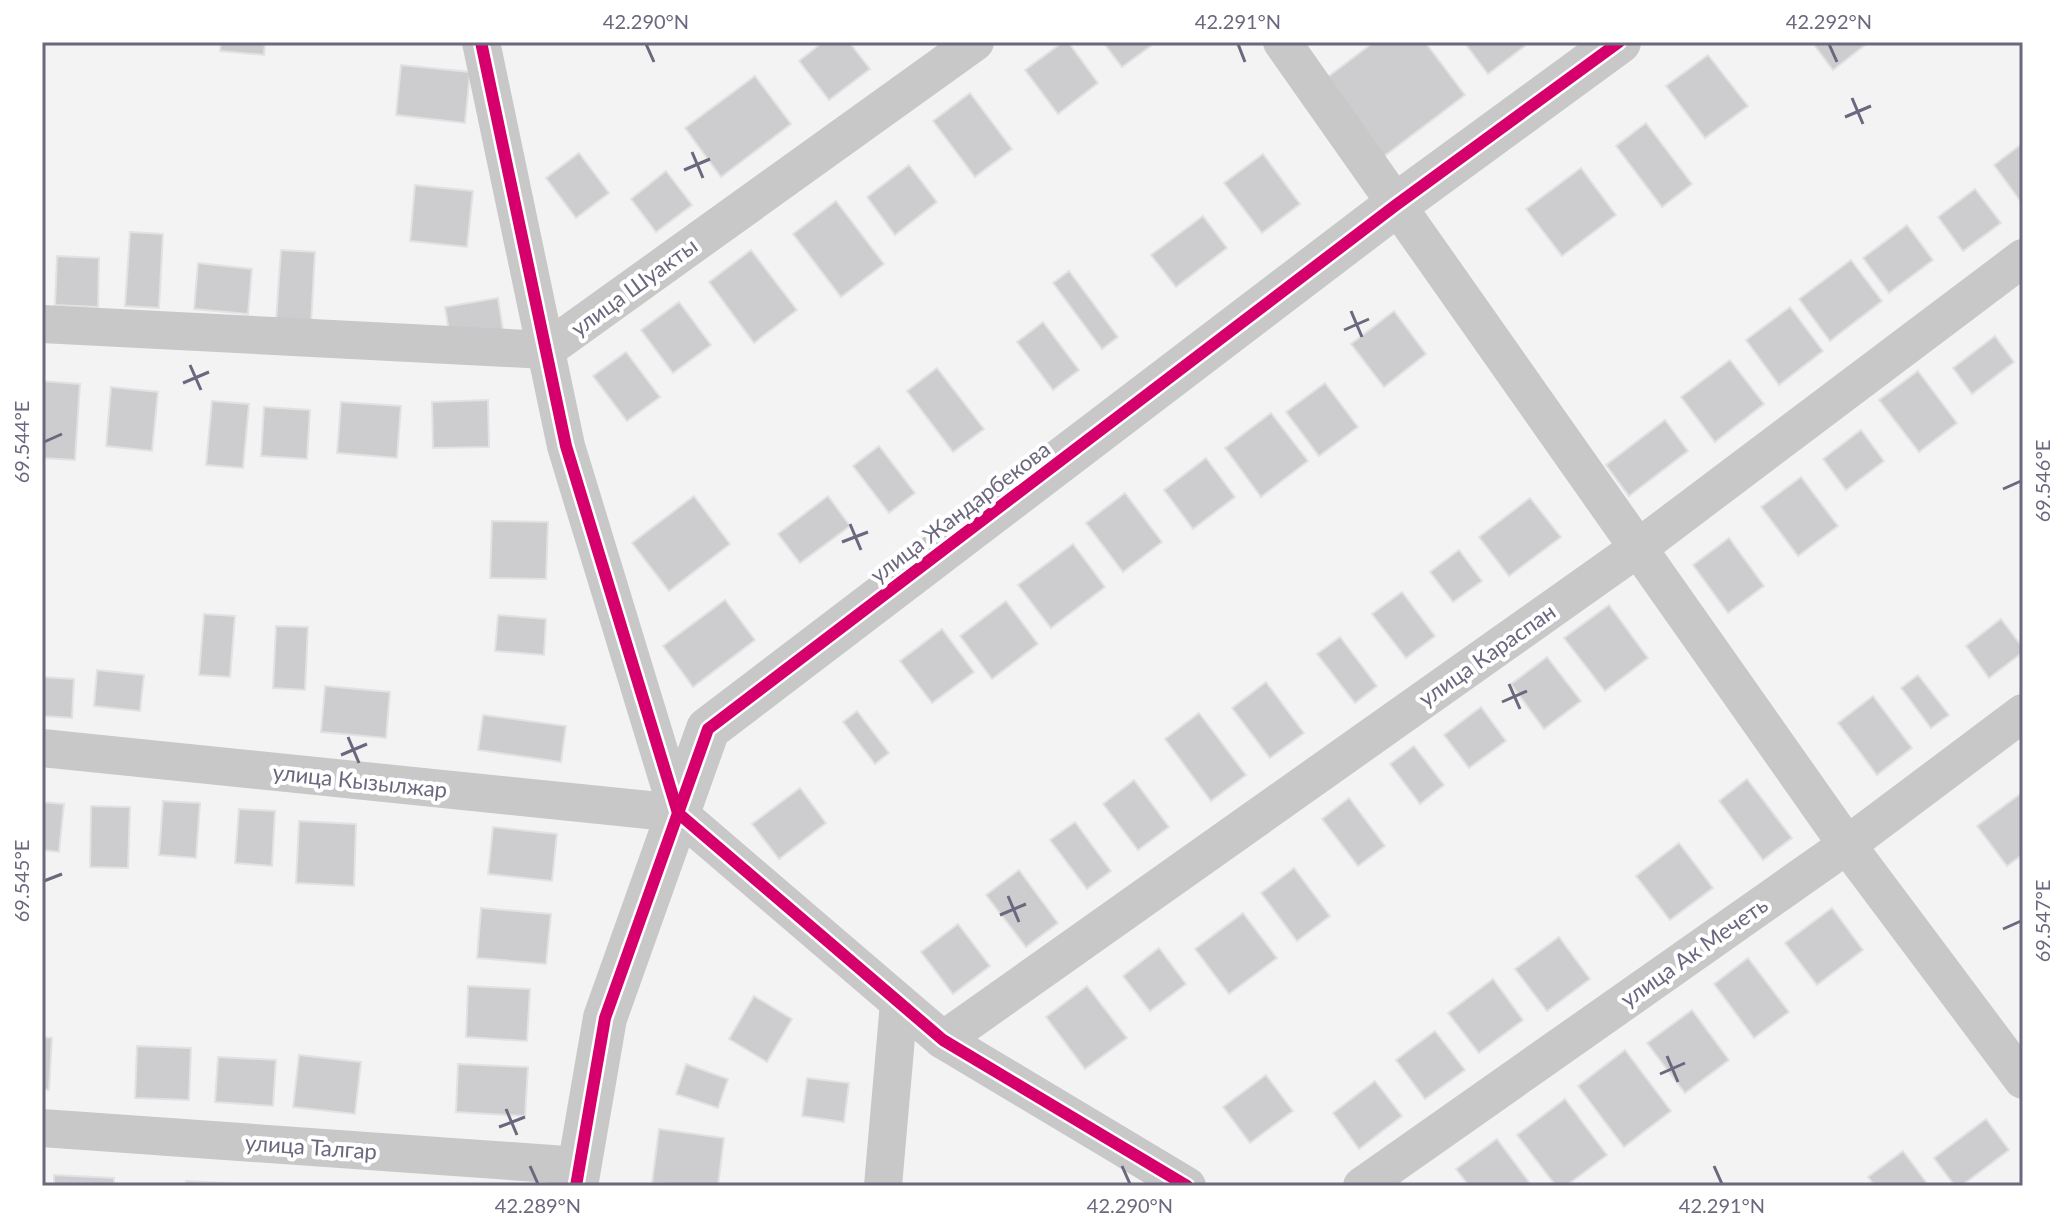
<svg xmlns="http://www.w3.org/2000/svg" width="2065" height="1228" viewBox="0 0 2065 1228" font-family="Lato,sans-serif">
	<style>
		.building { fill: #cdcdcf; stroke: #e2e2e2; stroke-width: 2 }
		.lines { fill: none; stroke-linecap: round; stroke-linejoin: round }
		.minor { stroke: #c8c8c9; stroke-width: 38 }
		.tertiary { stroke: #c8c8c9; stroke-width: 44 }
		.cycleway-casing { stroke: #fff; stroke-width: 17 }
		.cycleway { stroke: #d6006c; stroke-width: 12 }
		.ticks { fill: none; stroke: #6c677e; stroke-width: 3 }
		.labels { text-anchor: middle; stroke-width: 8; stroke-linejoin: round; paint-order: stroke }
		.street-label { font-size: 22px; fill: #6c677e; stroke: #fff }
		.neatline { fill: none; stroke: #6c677e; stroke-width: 3 }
		.ticks-label { font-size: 20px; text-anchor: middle; fill: #6c677e }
	</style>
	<rect width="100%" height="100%" fill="#f2f3f2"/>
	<g class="building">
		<polygon points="221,42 265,42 264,55 220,51"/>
		<polygon points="823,42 849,42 870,69 829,100 799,61"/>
		<polygon points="1063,42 1068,42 1098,83 1058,114 1025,70"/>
		<polygon points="1103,42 1156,42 1122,67"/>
		<polygon points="1374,42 1425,42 1465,95 1383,157 1325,79"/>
		<polygon points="1464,42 1522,42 1525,46 1488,74"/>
		<polygon points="1812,42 1869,42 1833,70"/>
		<polygon points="1708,55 1748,106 1705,138 1666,86"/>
		<polygon points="401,65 470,72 465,123 396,115"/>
		<polygon points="755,76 791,124 721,177 685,128"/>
		<polygon points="970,93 1012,149 975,177 933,121"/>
		<polygon points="1646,123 1692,184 1662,207 1616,146"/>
		<polygon points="2023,143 2023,201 2021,202 1994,165"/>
		<polygon points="579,153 609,193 576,218 546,178"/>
		<polygon points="1263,154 1300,204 1262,233 1224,183"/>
		<polygon points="909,165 937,202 895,235 867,197"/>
		<polygon points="1581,168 1616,215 1562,256 1526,209"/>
		<polygon points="666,171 692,205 656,232 631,199"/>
		<polygon points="415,185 473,191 467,247 410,241"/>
		<polygon points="1975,189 2001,223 1963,251 1938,217"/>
		<polygon points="836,201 884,264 841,297 793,234"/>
		<polygon points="1203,216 1227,248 1176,287 1151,255"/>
		<polygon points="1907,225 1933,260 1889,293 1863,258"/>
		<polygon points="130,232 163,234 159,308 125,306"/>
		<polygon points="281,250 315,252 311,324 276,321"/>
		<polygon points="751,250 797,310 754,343 709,282"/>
		<polygon points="57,256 99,258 98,307 55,305"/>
		<polygon points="1851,260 1882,301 1830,341 1799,299"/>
		<polygon points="198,263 252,269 248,314 194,309"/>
		<polygon points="1069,271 1118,337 1102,349 1053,283"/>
		<polygon points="498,298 503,330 450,338 445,307"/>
		<polygon points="679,302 711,345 673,373 641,330"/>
		<polygon points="1790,307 1823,351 1779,385 1746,340"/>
		<polygon points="1394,311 1426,354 1384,387 1351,344"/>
		<polygon points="1043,322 1079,370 1053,390 1017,342"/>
		<polygon points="1995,336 2014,362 1972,394 1953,368"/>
		<polygon points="626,352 660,397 627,421 593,376"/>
		<polygon points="1730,360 1764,404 1715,442 1681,397"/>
		<polygon points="937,368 984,429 953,452 907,391"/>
		<polygon points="1918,371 1957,423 1919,452 1879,400"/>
		<polygon points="42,381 80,384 75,460 42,458"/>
		<polygon points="1325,383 1358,427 1319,456 1286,412"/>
		<polygon points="111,387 158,392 152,451 106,446"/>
		<polygon points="488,400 489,447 433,448 432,402"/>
		<polygon points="212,401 249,404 243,468 206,465"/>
		<polygon points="341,402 401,406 397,458 337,453"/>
		<polygon points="264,407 310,410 307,459 261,456"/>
		<polygon points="1271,413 1308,461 1261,497 1225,448"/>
		<polygon points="1665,420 1688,451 1629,496 1606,465"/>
		<polygon points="1861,430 1884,461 1846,490 1823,459"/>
		<polygon points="879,446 915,493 889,513 853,466"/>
		<polygon points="1206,458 1235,497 1193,529 1164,490"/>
		<polygon points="1801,477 1838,526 1798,556 1761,507"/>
		<polygon points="1125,493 1162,542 1123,572 1086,523"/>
		<polygon points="694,496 730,544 669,591 632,543"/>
		<polygon points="828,496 850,526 800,563 778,534"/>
		<polygon points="1530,498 1561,537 1509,576 1479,537"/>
		<polygon points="492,521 548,522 546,579 490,578"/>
		<polygon points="1729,538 1764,586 1728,613 1693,565"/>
		<polygon points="1073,544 1105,587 1051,628 1018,585"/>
		<polygon points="1459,550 1482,581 1453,602 1430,572"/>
		<polygon points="1402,592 1435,636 1406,658 1372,614"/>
		<polygon points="725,600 755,640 693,687 663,646"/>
		<polygon points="1006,601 1038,644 992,679 960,636"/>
		<polygon points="1609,605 1648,658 1605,691 1564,638"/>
		<polygon points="204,614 235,616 230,677 199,675"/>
		<polygon points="498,615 546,619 544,655 495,651"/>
		<polygon points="2001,619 2023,648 2023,652 1989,678 1966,646"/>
		<polygon points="276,626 308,627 305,690 273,688"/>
		<polygon points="942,629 974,672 932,703 900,661"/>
		<polygon points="1340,637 1377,686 1355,703 1317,654"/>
		<polygon points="1547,657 1581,701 1544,729 1511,684"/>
		<polygon points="97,670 144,675 140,711 94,706"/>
		<polygon points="1918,675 1949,715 1931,728 1901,688"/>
		<polygon points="42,677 74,679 72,718 42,716"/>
		<polygon points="1266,682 1304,733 1270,758 1232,708"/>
		<polygon points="325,686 390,692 386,738 321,732"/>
		<polygon points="1873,696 1912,748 1877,775 1838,723"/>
		<polygon points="1481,707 1506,741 1469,768 1444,735"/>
		<polygon points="857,711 889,753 875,764 843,722"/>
		<polygon points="1199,713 1246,775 1211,801 1165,739"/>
		<polygon points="483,715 566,726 561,762 478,750"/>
		<polygon points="1414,746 1444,785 1420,804 1390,764"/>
		<polygon points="1747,779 1792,838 1763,860 1719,801"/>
		<polygon points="1134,780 1169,827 1138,850 1103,804"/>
		<polygon points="800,788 826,823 779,859 752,824"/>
		<polygon points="2023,792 2023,854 2007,866 1977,826"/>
		<polygon points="1349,798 1385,846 1358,866 1322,819"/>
		<polygon points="163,801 200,803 196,858 159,855"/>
		<polygon points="42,802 64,804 59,852 42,850"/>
		<polygon points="91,806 130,807 128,868 90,867"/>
		<polygon points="239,809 275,811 272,866 235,863"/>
		<polygon points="299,821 356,824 354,886 296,883"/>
		<polygon points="1075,822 1111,871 1087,889 1050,840"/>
		<polygon points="493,827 557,834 552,881 488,874"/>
		<polygon points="1679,843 1713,888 1670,920 1636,876"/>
		<polygon points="1294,868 1330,916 1297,941 1261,893"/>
		<polygon points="1019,870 1058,923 1026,947 986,895"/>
		<polygon points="481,908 551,914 546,964 477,958"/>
		<polygon points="1832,908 1863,950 1817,985 1785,943"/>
		<polygon points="1243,913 1277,958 1229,994 1195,949"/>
		<polygon points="958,924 990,966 953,994 921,952"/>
		<polygon points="1559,937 1590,979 1547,1011 1515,969"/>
		<polygon points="1159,948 1186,984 1150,1011 1123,976"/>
		<polygon points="1748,958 1789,1012 1754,1038 1714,984"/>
		<polygon points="1493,979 1523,1020 1479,1053 1448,1013"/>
		<polygon points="468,986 530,989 527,1041 466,1037"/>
		<polygon points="1087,986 1127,1038 1085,1069 1046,1017"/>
		<polygon points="754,996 792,1019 767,1062 729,1039"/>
		<polygon points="1692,1010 1729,1060 1685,1093 1647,1043"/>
		<polygon points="1435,1031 1465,1070 1425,1099 1396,1060"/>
		<polygon points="42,1037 52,1038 49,1090 42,1089"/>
		<polygon points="137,1046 191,1048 189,1100 135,1098"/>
		<polygon points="1625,1050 1671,1111 1624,1147 1578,1086"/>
		<polygon points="299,1055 361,1062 355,1114 293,1107"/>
		<polygon points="218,1057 276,1060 273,1106 215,1102"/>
		<polygon points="458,1064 528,1067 525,1116 456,1112"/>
		<polygon points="686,1064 728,1079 718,1108 676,1094"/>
		<polygon points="1266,1075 1293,1111 1250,1143 1223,1107"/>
		<polygon points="807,1078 849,1083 844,1122 802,1116"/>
		<polygon points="1375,1081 1402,1116 1359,1149 1333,1113"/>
		<polygon points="1565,1099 1607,1155 1566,1186 1556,1186 1517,1135"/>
		<polygon points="1986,1119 2009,1150 1961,1186 1955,1186 1934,1158"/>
		<polygon points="659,1129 724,1138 718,1186 652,1183"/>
		<polygon points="1497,1139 1532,1186 1469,1186 1456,1169"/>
		<polygon points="1903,1151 1929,1186 1875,1186 1868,1177"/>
		<polygon points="54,1175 114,1178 114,1186 54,1186"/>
		<polygon points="186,1181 252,1185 252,1186 185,1186"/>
	</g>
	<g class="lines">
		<g class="minor">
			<polyline points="481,42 566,446 678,813 943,1040 1187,1186"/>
			<polyline points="1282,42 1847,845 2023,1080"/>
			<polyline points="42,324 546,350 975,42"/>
			<polyline points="42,748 678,813"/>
			<polyline points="943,1040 1638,548 2023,258"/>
			<polyline points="42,1128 580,1166"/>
			<polyline points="883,1186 899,1003"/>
			<polyline points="1362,1186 1847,845 2023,713"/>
		</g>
		<polyline class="tertiary" points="576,1186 605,1018 708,729 1396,205 1619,42"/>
		<defs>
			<g id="cycleway">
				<polyline points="481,42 566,446 678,813 943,1040 1187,1186"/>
				<polyline points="576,1186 605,1018 708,729 1396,205 1619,42"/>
			</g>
		</defs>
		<use href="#cycleway" class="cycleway-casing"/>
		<use href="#cycleway" class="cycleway"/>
	</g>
	<path class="ticks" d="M646,44L654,62M1238,44L1245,62M1829,44L1837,62M1852,98L1863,124M1845,117L1871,106M692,152L703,178M684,170L710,159M1351,311L1362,337M1344,330L1369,319M190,365L201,390M183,383L209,372M44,442L62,434M2003,489L2021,481M850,524L861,550M842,542L868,532M1509,684L1520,709M1502,702L1527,691M348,737L359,763M341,755L367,744M44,881L62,874M1008,896L1019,922M1000,915L1026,904M2003,929L2021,921M1667,1056L1678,1082M1660,1074L1685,1063M506,1109L517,1135M499,1127L525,1117M530,1166L538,1184M1122,1166L1130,1184M1714,1166L1722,1184"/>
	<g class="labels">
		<g class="street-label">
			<text transform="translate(634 287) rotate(-36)" y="8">улица Шуакты</text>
			<text transform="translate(960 512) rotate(-37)" y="8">улица Жандарбекова</text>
			<text transform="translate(1487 655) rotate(-35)" y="8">улица Караспан</text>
			<text transform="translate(360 781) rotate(6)" y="8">улица Кызылжар</text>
			<text transform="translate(1694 952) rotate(-35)" y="8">улица Ак Мечеть</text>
			<text transform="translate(311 1147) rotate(4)" y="8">улица Талгар</text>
		</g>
	</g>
	<rect width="2065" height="1228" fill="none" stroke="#ffffff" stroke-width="88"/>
	<rect x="44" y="44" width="1977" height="1140" class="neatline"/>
	<g class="ticks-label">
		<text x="646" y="29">42.290°N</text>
		<text x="1238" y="29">42.291°N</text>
		<text x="1829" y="29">42.292°N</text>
		<text transform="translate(22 442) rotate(-90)" y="7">69.544°E</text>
		<text transform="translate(2043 481) rotate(-90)" y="7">69.546°E</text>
		<text transform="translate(22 881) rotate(-90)" y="7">69.545°E</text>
		<text transform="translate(2043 921) rotate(-90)" y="7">69.547°E</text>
		<text x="538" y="1213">42.289°N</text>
		<text x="1130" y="1213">42.290°N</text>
		<text x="1722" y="1213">42.291°N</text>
	</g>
</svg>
